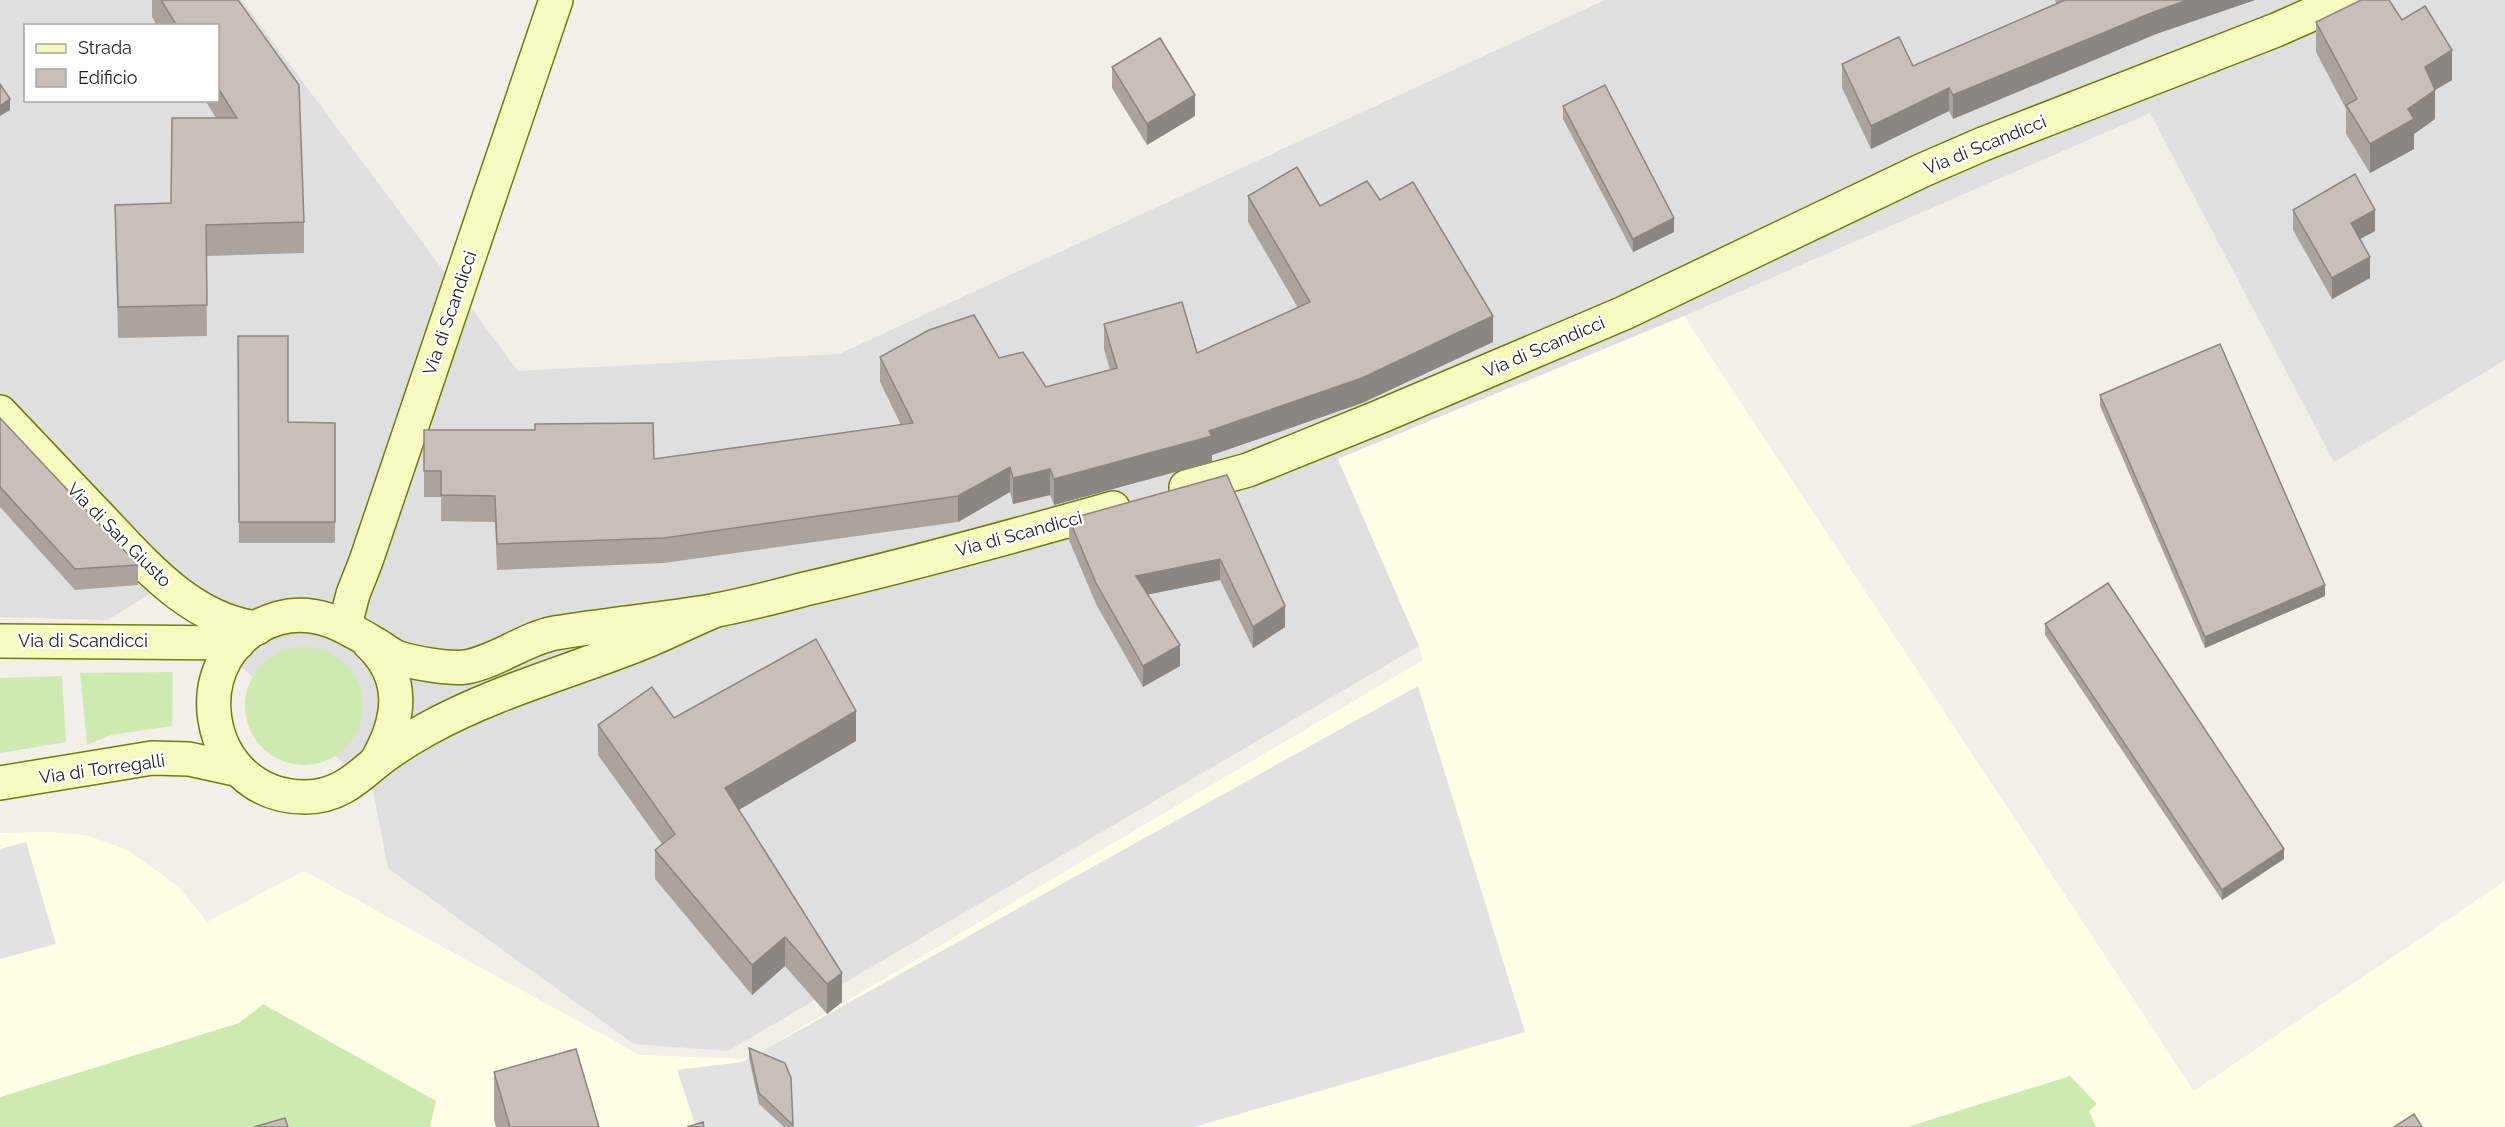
<svg xmlns="http://www.w3.org/2000/svg" width="2505" height="1127" viewBox="0 0 2505 1127" font-family="Raleway,sans-serif">
	<style>
		.residential { fill: #e0dfdf; fill-rule: evenodd }
		.education { fill: #ffffe5 }
		.grass { fill: #cdebb0 }
		.parking { fill: #e2e2e2 }
		.lines { fill: none; stroke-linecap: round; stroke-linejoin: round }
		.secondary-casing { stroke: #707d05; stroke-width: 36 }
		.secondary { stroke: #f7fabf; stroke-width: 33 }
		.wall { fill: #aba49e }
		.shaded-wall { fill: #8b8681 }
		.building { fill: #c7bfb8; stroke: #8b8681; stroke-width: 1.5 }
		.labels { text-anchor: middle; stroke-width: 4.5; stroke-linejoin: round; paint-order: stroke }
		.street-label { font-size: 18px; fill: #222; stroke: #fff }
	</style>
	<rect width="100%" height="100%" fill="#f2efe9"/>
	<path class="residential" d="M0,0H242L518,371L839,354L1605,0H2505V360L2334,462L2150,113L1684,316L1338,459L1419,646L728,1051L634,1044L388,868L373,791L158,588L108,620L0,617ZM26,26H218V100H26Z"/>
	<polygon class="education" points="1684,316 2194,1091 2505,881 2505,1127 0,1127 0,833 50,832 85,835 128,850 180,888 207,922 304,871 640,1055 748,1059 1423,660 1419,646 1338,459"/>
	<g class="grass">
		<circle cx="304" cy="706" r="59"/>
		<polygon points="173,672 172,726 111,735 87,745 80,673"/>
		<polygon points="62,676 66,742 0,753 0,678"/>
		<polygon points="263,1004 436,1101 430,1127 0,1127 0,1097 239,1023"/>
		<polygon points="2070,1076 2097,1104 2089,1111 2096,1127 1907,1127"/>
	</g>
	<g class="parking">
		<polygon points="1418,686 1525,1032 1194,1127 696,1127 677,1070 742,1062"/>
		<polygon points="26,842 56,944 0,959 0,849"/>
	</g>
	<g class="lines">
		<defs>
			<g id="secondary">
				<path d="M0,412C31,445 62,477 92,509C139,557 186,619 257,628"/>
				<polyline points="1186,487 1248,470 1379,417 1624,313 1923,170 1983,144 2276,30 2344,0"/>
				<path d="M714,611C687,622 661,636 634,646C565,673 492,693 427,729C409,739 390,751 374,764C353,782 335,797 305,797C200,797 178,647 279,618C316,608 345,626 375,644C382,648 389,654 396,657C412,663 449,669 466,667C498,661 524,639 555,633C607,624 660,620 712,611C744,605 775,597 805,589C909,565 1011,537 1113,508"/>
				<polyline points="345,625 353,594 366,561 556,0"/>
				<polyline points="0,641 238,643"/>
				<path d="M369,643C407,678 400,721 376,762"/>
				<polyline points="0,783 152,758 189,759 239,770"/>
			</g>
		</defs>
		<use href="#secondary" class="secondary-casing"/>
		<use href="#secondary" class="secondary"/>
	</g>
	<g class="wall">
		<polygon points="152,0 238,0 304,222 304,253 206,256 207,336 118,338 115,205 171,203 216,118 205,100 218,100 218,26 157,26 152,17"/>
		<polygon points="2055,0 2255,0 2156,34 1953,119 1949,111 1871,149 1842,88 1842,64 1913,66 2056,4"/>
		<polygon points="2402,20 2452,80 2435,90 2435,119 2414,134 2414,149 2370,173 2346,134 2346,109 2316,52 2316,22"/>
		<polygon points="1112,67 1195,116 1147,145 1112,88"/>
		<polygon points="1563,106 1674,232 1633,252 1563,119"/>
		<polygon points="1248,196 1320,206 1380,200 1493,342 1362,403 1212,455 1212,462 1054,505 1050,495 1013,504 1010,492 958,522 664,563 497,570 495,522 441,521 441,497 424,497 424,430 654,459 901,425 880,382 880,357 999,358 1046,387 1110,370 1104,349 1104,324 1197,353 1298,308 1248,222"/>
		<polygon points="2293,210 2375,231 2360,239 2370,278 2332,299 2293,230"/>
		<polygon points="238,336 288,422 335,423 335,543 239,543"/>
		<polygon points="2100,395 2325,596 2205,648 2100,406"/>
		<polygon points="0,418 138,565 138,585 75,590 0,507"/>
		<polygon points="1227,475 1285,627 1253,648 1220,580 1148,594 1180,666 1143,687 1096,604 1069,540 1069,519"/>
		<polygon points="2045,624 2284,859 2222,900 2045,635"/>
		<polygon points="674,718 856,741 739,810 842,1002 827,1014 785,966 752,995 655,879 655,850 662,844 598,755 598,725"/>
		<polygon points="749,1048 791,1078 793,1127 784,1127 759,1104 749,1058"/>
		<polygon points="494,1072 599,1127 496,1127 494,1120"/>
	</g>
	<g class="shaded-wall">
		<polygon points="2188,0 2255,0 2156,34 1953,119 1953,95 2156,11"/>
		<polygon points="2452,50 2452,80 2435,90 2435,119 2414,134 2414,149 2370,173 2370,144 2408,109 2425,67"/>
		<polygon points="1949,88 1949,111 1871,149 1871,126"/>
		<polygon points="1195,95 1195,116 1147,145 1147,124"/>
		<polygon points="10,99 10,110 0,116 0,106"/>
		<polygon points="2375,210 2375,231 2351,244 2351,223"/>
		<polygon points="1674,218 1674,232 1633,252 1633,239"/>
		<polygon points="2370,257 2370,278 2332,299 2332,278"/>
		<polygon points="1493,316 1493,342 1362,403 1212,455 1212,462 1054,505 1054,479 1209,431"/>
		<polygon points="1010,467 1010,492 958,522 958,496"/>
		<polygon points="1050,469 1050,495 1013,504 1013,478"/>
		<polygon points="1220,559 1220,580 1136,597 1136,576"/>
		<polygon points="2325,585 2325,596 2205,648 2205,637"/>
		<polygon points="1285,606 1285,627 1253,648 1253,627"/>
		<polygon points="1180,645 1180,666 1143,687 1143,666"/>
		<polygon points="856,711 856,741 725,818 725,788"/>
		<polygon points="2284,849 2284,859 2222,900 2222,890"/>
		<polygon points="785,937 785,966 752,995 752,965"/>
		<polygon points="842,973 842,1002 827,1014 827,984"/>
	</g>
	<g class="building">
		<polygon points="161,0 238,0 299,85 304,222 206,225 207,305 118,307 115,205 171,203 172,118 237,118 218,88 218,26 177,26"/>
		<polygon points="2065,0 2188,0 2156,11 1953,95 1949,88 1871,126 1842,64 1899,37 1913,66"/>
		<polygon points="2361,0 2389,0 2402,20 2425,6 2452,50 2425,67 2435,90 2408,109 2414,119 2370,144 2346,105 2357,99 2316,22"/>
		<polygon points="1160,38 1195,95 1147,124 1112,67"/>
		<polygon points="0,84 10,99 0,106"/>
		<polygon points="1605,85 1674,218 1633,239 1563,106"/>
		<polygon points="1297,167 1320,206 1367,181 1380,200 1413,182 1493,316 1362,378 1209,431 1212,436 1054,479 1050,469 1013,478 1010,467 958,496 664,538 497,544 495,496 441,495 441,471 424,471 424,430 535,430 535,424 653,423 654,459 913,423 880,357 929,330 974,315 999,358 1023,352 1046,387 1117,368 1104,324 1182,302 1197,353 1310,302 1248,196"/>
		<polygon points="2355,174 2375,210 2351,223 2370,257 2332,278 2293,210"/>
		<polygon points="238,336 288,336 288,422 335,423 335,522 239,522"/>
		<polygon points="2220,344 2325,585 2205,637 2100,395"/>
		<polygon points="0,418 138,565 75,569 0,487"/>
		<polygon points="1227,475 1285,606 1253,627 1220,559 1136,576 1180,645 1143,666 1096,583 1069,519"/>
		<polygon points="2108,583 2284,849 2222,890 2045,624"/>
		<polygon points="816,639 856,711 725,788 842,973 827,984 785,937 752,965 655,850 675,834 598,725 652,687 674,718"/>
		<polygon points="749,1048 785,1063 791,1078 793,1125 759,1093"/>
		<polygon points="576,1049 599,1127 510,1127 494,1072"/>
		<polygon points="2414,1114 2422,1127 2394,1127"/>
		<polygon points="285,1118 288,1127 254,1127"/>
		<polygon points="703,1122 704,1127 687,1127"/>
	</g>
	<g class="labels">
		<g class="street-label">
			<text transform="translate(1985 145) rotate(-22)" y="6">Via di Scandicci</text>
			<text transform="translate(450 313) rotate(-71)" y="6">Via di Scandicci</text>
			<text transform="translate(1544 347) rotate(-23)" y="6">Via di Scandicci</text>
			<text transform="translate(1019 534) rotate(-15)" y="6">Via di Scandicci</text>
			<text transform="translate(119 535) rotate(45)" y="6">Via di San Giusto</text>
			<text x="83" y="647">Via di Scandicci</text>
			<text transform="translate(102 769) rotate(-8)" y="6">Via di Torregalli</text>
		</g>
	</g>
	<rect x="24" y="24" width="195" height="78" fill="#ffffff" stroke="#a7a7a7" stroke-width="1.5"/>
	<rect x="36" y="44" width="30" height="9" fill="#f7fabf" stroke="#a7a7a7" stroke-width="1.5"/>
	<text x="78" y="54" font-size="18" fill="#222222">Strada</text>
	<rect x="36" y="69" width="30" height="18" fill="#c7bfb8" stroke="#a7a7a7" stroke-width="1.5"/>
	<text x="78" y="84" font-size="18" fill="#222222">Edificio</text>
</svg>
